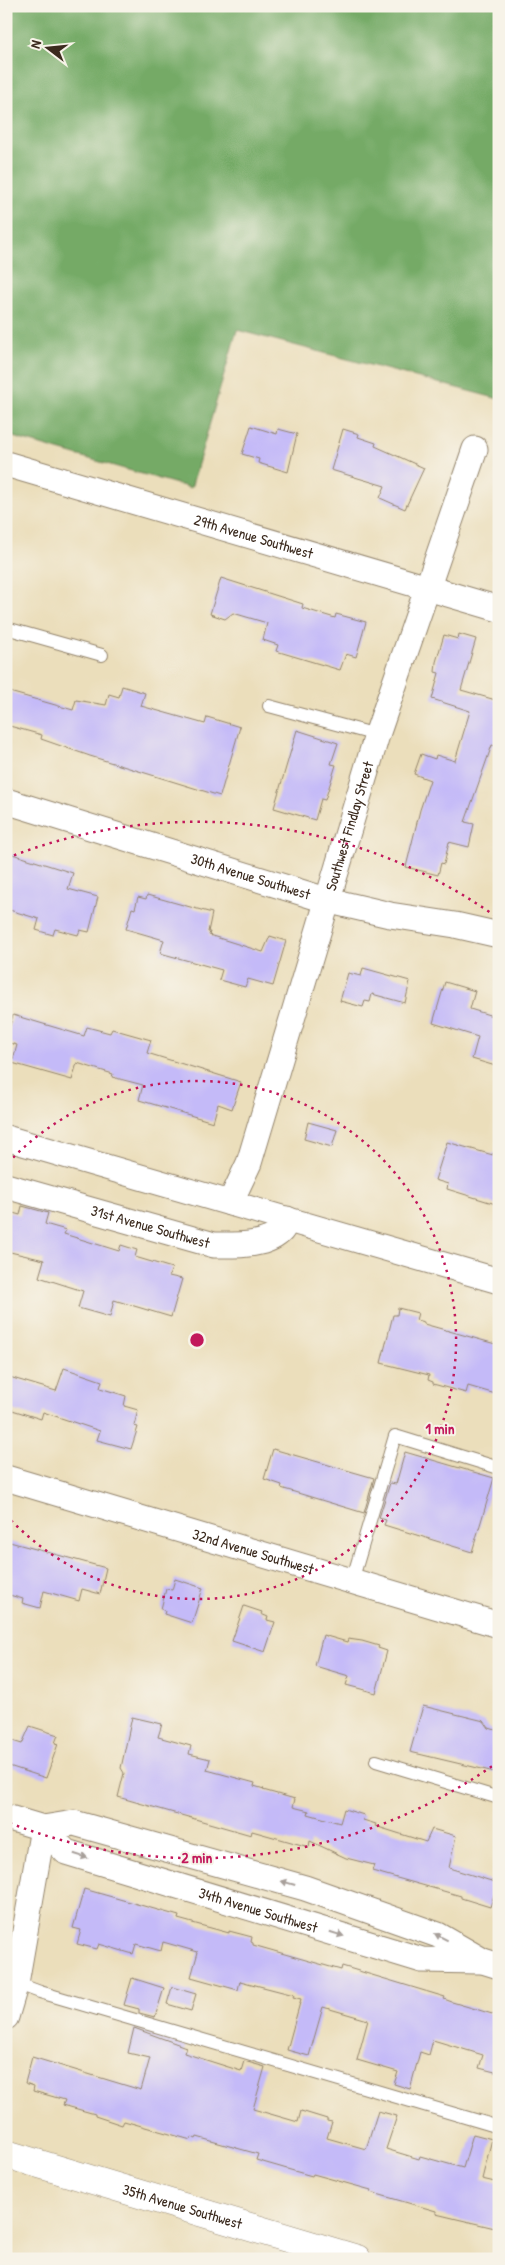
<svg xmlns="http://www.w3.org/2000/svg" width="505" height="2265" viewBox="0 0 505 2265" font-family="'Patrick Hand',sans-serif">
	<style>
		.forest { fill: #75aa66; stroke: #586a42 }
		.building { fill: #c4baf8 }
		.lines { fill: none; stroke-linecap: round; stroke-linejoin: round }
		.service-casing { stroke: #93846c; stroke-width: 14 }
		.minor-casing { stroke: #93846c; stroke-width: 27 }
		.secondary-casing { stroke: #93846c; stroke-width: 29 }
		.service { stroke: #fff; stroke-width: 12 }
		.minor { stroke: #fff; stroke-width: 25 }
		.secondary { stroke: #fff; stroke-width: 28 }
		.oneway { fill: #a79f9a }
		.ring { fill: none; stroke: #c2185b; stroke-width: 2.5; stroke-dasharray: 2.5 5 }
		.labels { text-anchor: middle; stroke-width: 4; stroke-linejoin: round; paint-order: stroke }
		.street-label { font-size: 15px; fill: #3b2a1e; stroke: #f7f3e8 }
		.centre { fill: #c2185b; stroke: #f7f3e8; stroke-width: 2.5 }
		.ring-label { font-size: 15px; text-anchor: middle; font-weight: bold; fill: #c2185b; stroke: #f7f3e8; stroke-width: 4; stroke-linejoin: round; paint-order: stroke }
	</style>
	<rect width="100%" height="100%" fill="#f7f3e8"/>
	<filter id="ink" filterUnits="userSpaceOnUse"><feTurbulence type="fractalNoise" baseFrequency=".02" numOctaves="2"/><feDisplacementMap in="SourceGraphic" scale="10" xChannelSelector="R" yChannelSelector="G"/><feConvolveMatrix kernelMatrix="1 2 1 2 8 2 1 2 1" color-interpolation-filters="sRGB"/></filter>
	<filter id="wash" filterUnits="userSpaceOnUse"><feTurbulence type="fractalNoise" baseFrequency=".0096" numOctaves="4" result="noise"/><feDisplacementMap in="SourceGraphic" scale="20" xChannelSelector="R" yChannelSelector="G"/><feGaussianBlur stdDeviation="1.12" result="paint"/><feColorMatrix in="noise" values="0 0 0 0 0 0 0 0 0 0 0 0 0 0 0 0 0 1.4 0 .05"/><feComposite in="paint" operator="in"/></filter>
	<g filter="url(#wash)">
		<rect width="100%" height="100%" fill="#ebdebb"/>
		<polygon class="forest" points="6,6 499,6 499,399 237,330 191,488 6,435"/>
		<g id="blocks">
			<g class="building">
				<polygon points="251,426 277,434 278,429 297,434 288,472 258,463 259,459 242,454"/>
				<polygon points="343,429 359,434 358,437 376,443 375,446 424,468 405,509 380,498 385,486 331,470"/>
				<polygon points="221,578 303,604 302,608 335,618 336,614 366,622 356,657 346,654 340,670 276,651 278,645 263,640 267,623 233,613 225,619 210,614"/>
				<polygon points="459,634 476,639 461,690 499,701 499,747 492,745 465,822 474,824 469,847 449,842 444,864 441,863 438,875 406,867 420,810 430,780 414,774 421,754 435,759 436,755 455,761 470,711 432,699 439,673 435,672 436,662 444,635 458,639"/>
				<polygon points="122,686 145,693 141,706 205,724 207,717 240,727 220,796 90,756 41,739 42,735 6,725 6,691 73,710 76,700 106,705 109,694 119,697"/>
				<polygon points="297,730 338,743 331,764 336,765 325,800 321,799 315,820 274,808"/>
				<polygon points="6,852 73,873 68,889 98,897 89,932 80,930 78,935 55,929 53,935 36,930 39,919 6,909"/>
				<polygon points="147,895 212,913 208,932 210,932 209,935 263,952 270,936 286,941 273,986 248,979 245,987 219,980 222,970 160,953 164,940 126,929 132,908 135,909 138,897 146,899"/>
				<polygon points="363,968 410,981 405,1003 372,994 370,1002 365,1001 363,1007 340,1001 348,973 361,976"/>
				<polygon points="445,982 475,991 470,1009 499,1018 499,1067 472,1059 478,1037 433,1023"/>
				<polygon points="13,1015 84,1036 87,1027 110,1033 112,1029 151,1040 147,1053 241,1082 232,1109 218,1104 213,1122 139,1100 143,1085 112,1077 113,1074 77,1063 72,1080 12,1063 17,1045 6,1042 6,1039"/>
				<polygon points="308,1122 337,1130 332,1147 304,1139"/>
				<polygon points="447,1142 493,1155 493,1153 499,1154 499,1205 447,1189 448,1184 435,1180"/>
				<polygon points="22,1206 48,1213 45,1224 66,1230 64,1234 119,1251 121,1245 137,1250 135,1257 172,1268 169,1276 182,1279 171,1317 114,1300 110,1317 78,1308 83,1291 39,1277 44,1260 6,1251 6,1211 20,1215"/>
				<polygon points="398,1308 418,1313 416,1320 424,1322 424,1324 499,1345 499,1395 468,1386 466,1393 433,1384 433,1382 428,1380 429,1375 381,1363 393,1315 397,1315"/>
				<polygon points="64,1368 102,1381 100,1388 126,1396 124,1406 138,1410 134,1426 138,1427 131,1449 97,1440 100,1431 43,1412 41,1419 6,1408 6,1376 56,1391"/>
				<polygon points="273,1449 374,1478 364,1513 281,1488 282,1485 264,1479"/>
				<polygon points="405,1452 494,1478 472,1552 384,1525 386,1520 379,1518 390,1483 396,1484"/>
				<polygon points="6,1541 106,1568 100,1594 82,1589 79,1601 44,1591 40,1608 22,1603 23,1599 6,1594"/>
				<polygon points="175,1579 203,1588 192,1623 164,1614 165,1611 161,1609 166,1589 172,1590"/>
				<polygon points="244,1606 262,1612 261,1614 268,1617 267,1620 275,1622 265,1652 232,1641"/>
				<polygon points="323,1635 347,1642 348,1639 362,1641 379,1646 378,1648 387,1651 376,1693 346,1685 349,1676 315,1666"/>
				<polygon points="423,1706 484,1721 489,1728 499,1731 499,1773 410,1752"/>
				<polygon points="132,1717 162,1724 158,1737 191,1746 189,1754 210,1759 207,1770 255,1783 254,1786 264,1789 263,1790 295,1799 293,1807 309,1811 308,1814 340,1823 344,1809 364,1815 363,1820 376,1824 375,1826 426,1842 432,1829 456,1836 449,1868 498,1883 490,1907 461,1898 461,1896 372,1871 374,1865 346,1858 310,1841 309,1847 252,1831 251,1835 118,1797 124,1773 121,1768"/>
				<polygon points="30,1726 58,1735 55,1743 58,1744 46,1778 6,1765 6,1739 22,1744"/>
				<polygon points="84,1889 179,1916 178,1919 229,1933 229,1931 252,1937 251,1942 253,1943 253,1945 341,1970 342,1966 362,1972 445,1997 444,1999 452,2002 499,2016 499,2073 479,2068 483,2055 433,2040 429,2055 420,2052 410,2089 394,2084 398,2072 357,2060 368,2020 323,2007 309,2056 287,2050 301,1999 293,1997 294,1995 240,1981 238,1990 191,1977 198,1952 163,1942 161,1951 136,1944 133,1954 99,1944 97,1949 77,1944 81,1930 73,1928"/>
				<polygon points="132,1978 164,1988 155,2017 139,2013 139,2009 124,2005"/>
				<polygon points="172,1987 196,1994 191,2011 167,2004"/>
				<polygon points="134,2028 186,2047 184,2053 241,2071 244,2061 265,2067 253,2109 298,2122 301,2111 327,2119 327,2121 332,2122 327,2138 366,2149 378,2111 397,2116 386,2149 419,2159 420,2156 463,2168 473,2134 492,2139 482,2179 499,2183 499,2229 436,2214 436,2211 370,2192 371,2190 313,2174 312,2176 294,2171 256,2160 258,2154 197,2137 196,2139 192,2137 191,2140 124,2121 122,2125 95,2116 95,2114 63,2105 65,2100 33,2091 34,2086 25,2083 32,2057 141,2090 150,2058 128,2053"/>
			</g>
		</g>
	</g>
	<g filter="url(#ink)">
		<use href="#blocks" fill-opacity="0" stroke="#93846c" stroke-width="1"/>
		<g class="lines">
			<defs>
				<g id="service">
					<polyline points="6,628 102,655"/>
					<polyline points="269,706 377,735"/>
					<polyline points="352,1581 395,1436 499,1468"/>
					<polyline points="376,1761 499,1798"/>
					<polyline points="13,1982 40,1992 499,2127"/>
				</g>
				<g id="minor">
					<path id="s1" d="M6,464L499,609"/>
					<path id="s2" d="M6,801L326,900L390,915L455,925L499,935"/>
					<polyline points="6,1138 499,1281"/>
					<path id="s3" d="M6,1186L214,1245C234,1245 267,1247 282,1230C284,1228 285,1222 287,1219"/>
					<path id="s4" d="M230,1203L249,1163L377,735L475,449"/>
					<path id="s5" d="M6,1478L499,1625"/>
					<polyline points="6,1817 43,1828 74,1823 305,1888 438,1935 483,1961 499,1966"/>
					<path id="s6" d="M43,1828L66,1852L422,1960L479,1961"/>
					<polyline points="6,2017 16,1983 43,1828"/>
				</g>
				<g id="secondary">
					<path id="s7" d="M6,2154L357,2259"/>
				</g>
			</defs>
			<use href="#service" class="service-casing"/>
			<use href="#minor" class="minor-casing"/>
			<use href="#secondary" class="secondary-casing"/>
			<use href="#service" class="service"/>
			<use href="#minor" class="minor"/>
			<use href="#secondary" class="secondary"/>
		</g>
		<defs><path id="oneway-solid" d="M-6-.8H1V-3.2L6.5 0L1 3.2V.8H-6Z" transform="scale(1.25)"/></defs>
		<g class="oneway">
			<use href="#oneway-solid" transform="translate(81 1856) rotate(17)"/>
			<use href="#oneway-solid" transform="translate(288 1883) rotate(-164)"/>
			<use href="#oneway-solid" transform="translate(337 1934) rotate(17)"/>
			<use href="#oneway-solid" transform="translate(441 1937) rotate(-153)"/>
		</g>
	</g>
	<g class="ring">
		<path d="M8 1163A259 259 0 1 1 8 1517"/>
		<path d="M498 1762A518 518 0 0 1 7 1822M7 858A518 518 0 0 1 498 918"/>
	</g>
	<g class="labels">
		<g class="street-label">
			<text dy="5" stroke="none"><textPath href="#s1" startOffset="258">29th Avenue Southwest</textPath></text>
			<text dy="5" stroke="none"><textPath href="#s4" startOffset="396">Southwest Findlay Street</textPath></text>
			<text dy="5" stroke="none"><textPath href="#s2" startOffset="256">30th Avenue Southwest</textPath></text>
			<text dy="5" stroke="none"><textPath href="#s3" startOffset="150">31st Avenue Southwest</textPath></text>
			<text dy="5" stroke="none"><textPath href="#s5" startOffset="258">32nd Avenue Southwest</textPath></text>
			<text dy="5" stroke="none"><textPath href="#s6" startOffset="234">34th Avenue Southwest</textPath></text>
			<text dy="5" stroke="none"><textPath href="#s7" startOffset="184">35th Avenue Southwest</textPath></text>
		</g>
	</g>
	<circle cx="197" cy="1340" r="8" class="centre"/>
	<g class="ring-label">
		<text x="440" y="1434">1 min</text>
		<text x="197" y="1863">2 min</text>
	</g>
	<rect width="505" height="2265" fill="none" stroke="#f7f3e8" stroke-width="25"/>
	<g transform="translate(48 48) rotate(286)" stroke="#f7f3e8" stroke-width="4" paint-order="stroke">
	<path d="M0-4L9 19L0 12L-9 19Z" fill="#3b2a1e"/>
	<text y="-8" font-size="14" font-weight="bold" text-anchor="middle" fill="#3b2a1e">N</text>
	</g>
</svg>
